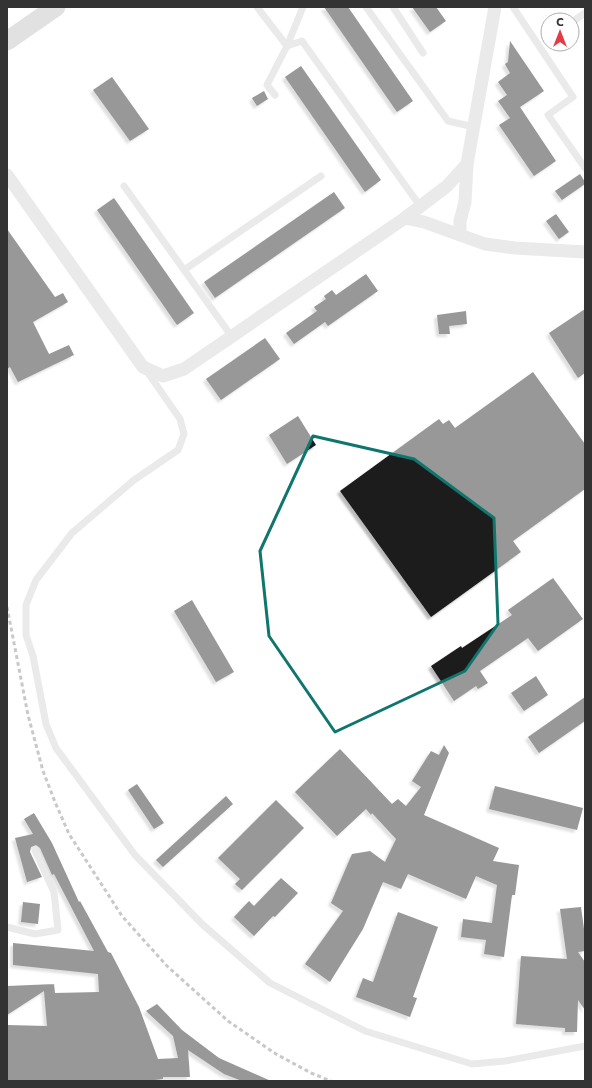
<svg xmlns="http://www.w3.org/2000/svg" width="592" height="1088" viewBox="0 0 592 1088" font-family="Commissioner,sans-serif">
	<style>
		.building { fill: #1a1a1a; filter: url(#shadow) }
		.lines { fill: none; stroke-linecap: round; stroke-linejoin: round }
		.lane { stroke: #d0d0d0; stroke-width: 7 }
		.street { stroke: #d0d0d0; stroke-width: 13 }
		.secondary { stroke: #bdbdbd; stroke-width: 19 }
		.rail { stroke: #888; stroke-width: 3; stroke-dasharray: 4 3; stroke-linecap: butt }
		.marked { fill: none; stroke: #0f766e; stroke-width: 3; stroke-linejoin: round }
	</style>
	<defs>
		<filter id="shadow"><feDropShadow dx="-3" dy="3" stdDeviation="1" flood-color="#0004"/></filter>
	</defs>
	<rect width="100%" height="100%" fill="#fff"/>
	<g class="building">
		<polygon points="324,7 348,7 413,101 397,112"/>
		<polygon points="412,7 436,7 446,21 430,32"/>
		<polygon points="510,41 544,91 520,107 556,161 534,176 499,125 510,118 498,101 507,95 498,82 510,73 505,64 508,62"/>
		<polygon points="301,66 381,180 365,192 285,77"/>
		<polygon points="112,77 149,129 130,141 93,90"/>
		<polygon points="264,91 268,99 257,106 252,98"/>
		<polygon points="580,174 585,182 585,184 562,200 555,191"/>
		<polygon points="334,192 345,208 215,298 204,282"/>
		<polygon points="114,198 194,313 177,325 97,210"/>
		<polygon points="556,214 569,232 559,239 546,221"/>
		<polygon points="7,229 55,297 63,293 68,302 33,322 49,354 69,345 74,355 18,382 10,367 7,369"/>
		<polygon points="366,274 378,291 328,326 325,322 294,344 286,333 317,311 314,307 326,299 324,296 332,290 336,295"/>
		<polygon points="585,309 585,373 578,378 549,333"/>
		<polygon points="466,311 467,324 449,326 450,334 439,334 437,315"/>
		<polygon points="265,338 280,359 221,400 206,379"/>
		<polygon points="533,372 585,444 585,489 513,541 521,552 431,617 340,491 439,419 443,424 449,420 455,428"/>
		<polygon points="298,416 316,445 287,464 269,435"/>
		<polygon points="553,578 583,619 538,651 528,638 480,671 488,683 478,689 476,686 454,701 431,666 461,646 462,648 512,615 508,610"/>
		<polygon points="192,600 234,672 216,682 174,611"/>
		<polygon points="536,676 548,695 524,711 511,693"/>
		<polygon points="585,697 585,721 539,753 528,737"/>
		<polygon points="444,745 449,753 424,815 499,848 493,861 519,865 515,895 512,895 504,957 484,954 486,940 461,937 463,919 492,923 497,885 476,876 466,899 408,874 401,889 383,882 363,929 330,982 305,964 343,911 331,903 352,854 370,851 385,862 396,839 372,813 371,815 366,809 337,836 295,792 340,749 392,804 398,799 406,806 421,787 412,781 431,751 439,755"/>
		<polygon points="137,784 164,823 154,829 128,790"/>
		<polygon points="495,786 583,808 577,830 489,809"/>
		<polygon points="226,796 233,804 163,867 156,860"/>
		<polygon points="276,800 304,828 242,890 235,884 240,879 218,858"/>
		<polygon points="34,813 52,843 79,902 80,901 108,952 111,953 139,1007 158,1059 178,1058 173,1036 146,1011 157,1004 182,1030 219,1058 271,1081 242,1081 224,1074 188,1050 190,1077 163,1077 163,1079 146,1081 7,1081 7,1025 47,1026 44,991 7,1015 7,986 55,984 54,984 55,993 99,992 98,974 13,965 13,943 94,951 54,874 52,875 40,848 36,845 31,847 30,852 42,877 27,882 15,838 33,834 24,819"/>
		<polygon points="281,878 298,893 275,917 273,916 254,936 234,917 249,901 254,906"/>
		<polygon points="23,902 40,904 38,924 21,922"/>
		<polygon points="581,907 585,936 585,951 578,952 585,962 585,1010 578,1000 577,1032 565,1032 565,1028 516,1024 521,956 567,959 560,909"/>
		<polygon points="398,912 438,927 413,997 417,998 410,1017 356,997 363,978 373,982"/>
	</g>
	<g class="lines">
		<g class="lane">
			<polyline points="257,7 287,46 302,41 420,206"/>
			<polyline points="366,7 448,121 474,127"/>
			<polyline points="393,7 423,53"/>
			<polyline points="513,7 573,97 548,115 585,168"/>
			<polyline points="572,22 585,13"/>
			<polyline points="275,95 267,85 287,46 303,7"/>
			<polyline points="124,186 232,337"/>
			<polyline points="184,270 321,176"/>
			<polyline points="146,370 180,419 184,434 178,450 134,480 72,533 36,580 26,605 26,635 33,656 46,724 56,748 135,855 202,924 270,983 365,1031 472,1064 505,1061 585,1046"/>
			<polyline points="7,927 35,934 58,930 54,892 35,850"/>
		</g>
		<g class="street">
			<polyline points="7,175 143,367 163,376 184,369 405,218 447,186 467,164"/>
			<polyline points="405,218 424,222 485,244 515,248 585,252"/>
			<polyline points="460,235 460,221 465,202 467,164 495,7"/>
		</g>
		<polyline class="secondary" points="7,41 56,7"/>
		<polyline class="rail" points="7,607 28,715 43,771 55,802 69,834 122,916 167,966 228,1021 276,1054 311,1073 331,1081"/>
	</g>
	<path d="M0 0H592V1088H0ZM313,436L414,459L494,518L498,624L465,671L335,732L269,636L260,551Z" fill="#fff" fill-opacity=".55" fill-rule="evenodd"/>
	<path class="marked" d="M313,436L414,459L494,518L498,624L465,671L335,732L269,636L260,551Z"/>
	<rect width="592" height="1088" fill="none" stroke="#333333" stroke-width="16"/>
	<g transform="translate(560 32)"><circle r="19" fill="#ffffff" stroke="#adadad"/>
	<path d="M0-3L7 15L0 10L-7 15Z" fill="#e63946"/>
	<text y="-6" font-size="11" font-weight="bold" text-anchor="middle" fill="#333333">С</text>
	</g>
</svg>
